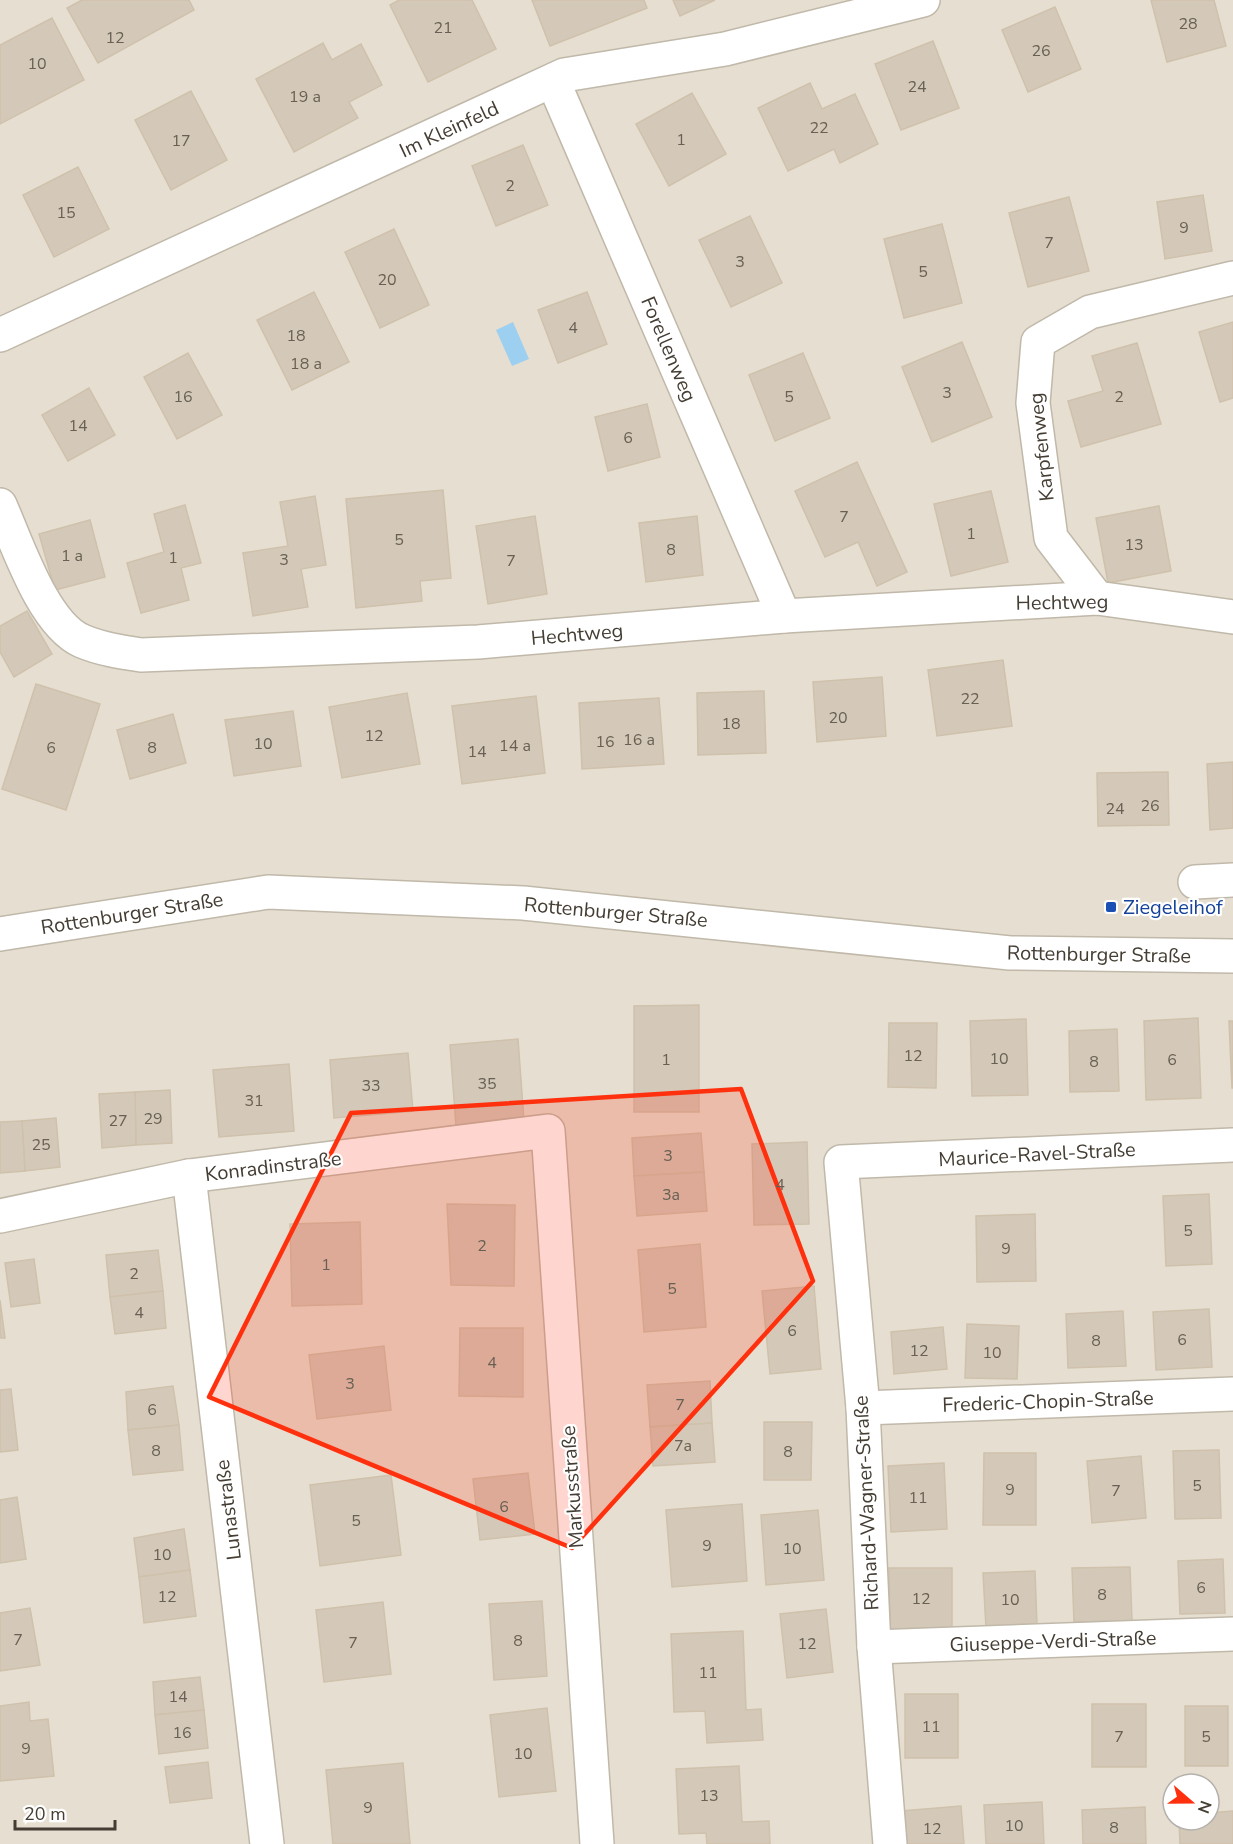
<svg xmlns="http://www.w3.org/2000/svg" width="1233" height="1844" viewBox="0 0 1233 1844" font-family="'Nunito Sans',sans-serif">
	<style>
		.residential { fill: #e6dfd1; fill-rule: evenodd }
		.water { fill: #9dcff1 }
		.building { fill: #d4c9b8; stroke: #cfc1ab; stroke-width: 1.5 }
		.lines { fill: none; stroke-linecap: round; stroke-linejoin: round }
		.minor-casing { stroke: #c0b8a9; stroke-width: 36 }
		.minor { stroke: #fff; stroke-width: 33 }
		.marked { fill: #ff300d; fill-opacity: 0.2; stroke: #ff300d; stroke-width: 4.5; stroke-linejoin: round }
		.transit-dot { fill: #1a4fb4; stroke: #fff; stroke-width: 2 }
		.labels { text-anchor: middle; stroke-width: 4.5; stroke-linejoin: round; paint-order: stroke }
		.number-label { font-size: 16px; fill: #686054 }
		.street-label { font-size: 20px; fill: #443d33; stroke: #fff }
		.transit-label { font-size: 20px; fill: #164399; stroke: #fff; text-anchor: start }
	</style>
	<rect width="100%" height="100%" fill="#f2ede3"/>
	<path class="residential" d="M0,0H1233V1844H0ZM1173,1784H1209V1820H1173Z"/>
	<polygon class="water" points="513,322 529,359 512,366 496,330"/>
	<g class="building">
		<polygon points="82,0 189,0 194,10 98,63 67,8"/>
		<polygon points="399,0 472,0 496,49 428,82 390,5"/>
		<polygon points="532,0 644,0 647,8 550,46"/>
		<polygon points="673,0 715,0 680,16"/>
		<polygon points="1151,0 1214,0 1226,46 1167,62"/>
		<polygon points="1055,7 1081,69 1028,92 1002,30"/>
		<polygon points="52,18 84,80 0,124 0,45"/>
		<polygon points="933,41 959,108 901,130 875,64"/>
		<polygon points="323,43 332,60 361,44 382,85 349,102 358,118 294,152 256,79"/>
		<polygon points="810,83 822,109 855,94 878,144 840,163 834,149 788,171 758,108"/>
		<polygon points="191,91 227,160 171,190 135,120"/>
		<polygon points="692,93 726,154 669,186 636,124"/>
		<polygon points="523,145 548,205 496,226 472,166"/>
		<polygon points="78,167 109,229 54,257 23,195"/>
		<polygon points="1203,195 1212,251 1165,259 1157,202"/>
		<polygon points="1069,197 1089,271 1028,287 1009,213"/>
		<polygon points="750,216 782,283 731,307 699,240"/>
		<polygon points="942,224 962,303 904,318 884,239"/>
		<polygon points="394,229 429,305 380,328 345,252"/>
		<polygon points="314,292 349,362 292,390 257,320"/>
		<polygon points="587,292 607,344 558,363 538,310"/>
		<polygon points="1233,322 1233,398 1220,402 1199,332"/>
		<polygon points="962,342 992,417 932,442 902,367"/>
		<polygon points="1137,343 1161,424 1081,447 1068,401 1103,391 1092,356"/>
		<polygon points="188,353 222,415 177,439 144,377"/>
		<polygon points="803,353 830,418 775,441 749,375"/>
		<polygon points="89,388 115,435 68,461 42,415"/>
		<polygon points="647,404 660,457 608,471 595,417"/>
		<polygon points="857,462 907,572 877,586 858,542 825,557 795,491"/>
		<polygon points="443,490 451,578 420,581 422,601 356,608 346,499"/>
		<polygon points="991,491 1008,562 951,576 934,504"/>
		<polygon points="315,496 326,565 301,569 308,607 253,616 243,553 288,546 280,502"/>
		<polygon points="185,505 201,563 181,568 189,600 141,613 127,563 164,552 154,514"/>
		<polygon points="1159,506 1171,571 1108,583 1096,518"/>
		<polygon points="535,516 547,594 488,604 476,526"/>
		<polygon points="697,516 703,575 646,582 639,523"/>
		<polygon points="90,520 105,577 55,590 39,534"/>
		<polygon points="27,611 52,654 14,677 0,652 0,626"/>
		<polygon points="1003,660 1012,726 937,736 928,670"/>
		<polygon points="882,677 886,736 817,742 813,682"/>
		<polygon points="36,684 100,704 66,810 2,789"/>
		<polygon points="764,691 766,753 698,755 697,693"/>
		<polygon points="407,693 420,764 342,778 329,707"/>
		<polygon points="536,696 545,773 462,784 452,706"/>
		<polygon points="659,698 664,764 582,769 579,703"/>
		<polygon points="293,711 301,766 234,776 225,720"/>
		<polygon points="173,714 186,763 130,779 117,730"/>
		<polygon points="1233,762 1233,828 1210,830 1207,764"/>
		<polygon points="1168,772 1169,825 1098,826 1097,773"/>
		<polygon points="699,1005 699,1112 634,1112 634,1006"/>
		<polygon points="1198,1018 1201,1098 1146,1100 1144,1021"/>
		<polygon points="1026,1019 1028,1095 972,1096 970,1021"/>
		<polygon points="1229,1021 1233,1021 1233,1088 1232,1088"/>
		<polygon points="889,1023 937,1023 936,1088 888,1087"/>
		<polygon points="1117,1029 1119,1091 1070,1092 1069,1031"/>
		<polygon points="518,1039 524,1121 456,1126 450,1045"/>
		<polygon points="408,1053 413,1111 334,1118 330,1060"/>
		<polygon points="289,1064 294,1131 219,1137 213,1070"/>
		<polygon points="170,1090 172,1143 136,1145 135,1092"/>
		<polygon points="135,1092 136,1145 102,1148 99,1094"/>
		<polygon points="56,1118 60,1167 25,1171 22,1121"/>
		<polygon points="22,1121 25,1171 0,1173 0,1122"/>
		<polygon points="701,1133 704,1172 634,1176 632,1138"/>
		<polygon points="807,1142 809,1224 754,1225 752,1144"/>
		<polygon points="704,1172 707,1211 637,1216 634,1176"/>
		<polygon points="1209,1194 1212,1264 1166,1266 1163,1196"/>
		<polygon points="447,1204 515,1205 514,1286 451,1285"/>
		<polygon points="1035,1214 1036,1281 977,1282 976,1216"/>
		<polygon points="360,1222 362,1304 292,1306 290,1224"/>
		<polygon points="700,1244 706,1327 644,1332 638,1250"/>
		<polygon points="158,1250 163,1291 110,1297 106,1255"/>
		<polygon points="34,1259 40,1303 11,1307 5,1263"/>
		<polygon points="814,1286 821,1369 770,1374 762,1291"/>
		<polygon points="163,1291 166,1328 115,1334 110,1297"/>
		<polygon points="0,1300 5,1338 0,1338"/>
		<polygon points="1209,1309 1212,1367 1156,1370 1153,1312"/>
		<polygon points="1123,1311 1126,1366 1068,1368 1066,1314"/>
		<polygon points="967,1324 1019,1326 1017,1379 965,1378"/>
		<polygon points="943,1327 947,1369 894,1374 891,1332"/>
		<polygon points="460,1328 523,1328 523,1397 459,1396"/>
		<polygon points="384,1346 391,1410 317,1419 309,1355"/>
		<polygon points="710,1381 712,1423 650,1427 647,1385"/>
		<polygon points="173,1386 179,1425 128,1430 126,1392"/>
		<polygon points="11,1389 18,1450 0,1452 0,1390"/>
		<polygon points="764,1422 812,1422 811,1480 764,1480"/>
		<polygon points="712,1423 715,1462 653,1466 650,1427"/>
		<polygon points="179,1425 183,1470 133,1475 128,1430"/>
		<polygon points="1219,1450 1221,1518 1175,1519 1173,1451"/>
		<polygon points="984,1453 1036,1453 1036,1525 983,1525"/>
		<polygon points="1141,1456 1146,1518 1092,1523 1087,1461"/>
		<polygon points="944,1463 947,1529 891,1532 888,1466"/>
		<polygon points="528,1473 535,1534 480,1540 473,1479"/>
		<polygon points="391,1475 401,1555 320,1566 310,1485"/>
		<polygon points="17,1497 26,1559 0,1563 0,1500"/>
		<polygon points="742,1504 747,1581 672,1587 666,1510"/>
		<polygon points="818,1510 824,1580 766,1585 761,1515"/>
		<polygon points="184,1529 190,1570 139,1577 134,1538"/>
		<polygon points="1223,1559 1225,1613 1180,1614 1178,1561"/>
		<polygon points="1130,1567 1132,1621 1074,1622 1072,1568"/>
		<polygon points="889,1568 952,1568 952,1628 890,1629"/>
		<polygon points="190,1570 196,1616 144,1623 139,1577"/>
		<polygon points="1035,1571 1037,1625 986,1628 983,1573"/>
		<polygon points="542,1601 547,1676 494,1680 489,1604"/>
		<polygon points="383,1602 391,1674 324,1682 316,1610"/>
		<polygon points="30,1608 40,1665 0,1671 0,1613"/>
		<polygon points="826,1609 833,1672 787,1678 780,1614"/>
		<polygon points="743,1631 746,1710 761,1709 763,1740 707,1743 705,1711 674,1712 671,1634"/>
		<polygon points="200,1677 204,1710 155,1715 153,1682"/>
		<rect x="905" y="1694" width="53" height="64"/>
		<polygon points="29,1702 30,1721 48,1719 54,1776 0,1781 0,1706"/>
		<rect x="1092" y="1704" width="54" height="63"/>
		<rect x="1185" y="1706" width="43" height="60"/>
		<polygon points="547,1708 556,1791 499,1797 490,1715"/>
		<polygon points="204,1710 208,1748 159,1754 155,1715"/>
		<polygon points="208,1762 212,1798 170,1803 165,1767"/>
		<polygon points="403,1763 410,1844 333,1844 326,1770"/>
		<polygon points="739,1766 742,1822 769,1821 770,1844 707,1844 706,1833 679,1834 676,1769"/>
		<polygon points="1042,1802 1044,1844 986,1844 984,1805"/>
		<polygon points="961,1806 964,1844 904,1844 901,1811"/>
		<polygon points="1145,1807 1146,1844 1083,1844 1082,1810"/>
		<polygon points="1233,1811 1233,1844 1180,1844 1179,1820 1209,1820 1209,1813"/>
	</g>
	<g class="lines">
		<defs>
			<g id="minor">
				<polyline points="553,81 784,616"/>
				<polyline points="0,335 564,75 725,49 923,0"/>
				<path d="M0,505C17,543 43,624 82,641C101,649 121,652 141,655L478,642L784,616L1097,598L1233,617"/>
				<polyline points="1097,598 1051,538 1033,403 1038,342 1090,312 1233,278"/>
				<polyline points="1195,882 1233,880"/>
				<polyline points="0,934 268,892 523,903 1010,953 1233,956"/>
				<polyline points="189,1176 267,1844"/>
				<polyline points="0,1216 189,1176 548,1131 597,1844"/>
				<polyline points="863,1408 1233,1394"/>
				<polyline points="874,1647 1233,1634"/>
				<polyline points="890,1844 874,1647 863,1408 841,1162 1233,1145"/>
			</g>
		</defs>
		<use href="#minor" class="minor-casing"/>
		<use href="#minor" class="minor"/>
	</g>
	<path class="marked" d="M741,1089L813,1281L572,1548L209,1397L351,1113Z"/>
	<rect class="transit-dot" x="1105" y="901" width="12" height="12" rx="3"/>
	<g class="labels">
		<g class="number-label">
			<text x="1188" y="29">28</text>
			<text x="443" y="33">21</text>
			<text x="115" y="43">12</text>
			<text x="1041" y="56">26</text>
			<text x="37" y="69">10</text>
			<text x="917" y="92">24</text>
			<text x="305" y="102">19 a</text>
			<text x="819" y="133">22</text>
			<text x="681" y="145">1</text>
			<text x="181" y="146">17</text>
			<text x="510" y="191">2</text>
			<text x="66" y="218">15</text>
			<text x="1184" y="233">9</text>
			<text x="1049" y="248">7</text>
			<text x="740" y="267">3</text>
			<text x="923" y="277">5</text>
			<text x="387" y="285">20</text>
			<text x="573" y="333">4</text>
			<text x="296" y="341">18</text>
			<text x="306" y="369">18 a</text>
			<text x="947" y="398">3</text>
			<text x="183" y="402">16</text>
			<text x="789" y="402">5</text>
			<text x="1119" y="402">2</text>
			<text x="78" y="431">14</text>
			<text x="628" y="443">6</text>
			<text x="844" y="522">7</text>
			<text x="971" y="539">1</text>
			<text x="399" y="545">5</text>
			<text x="1134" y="550">13</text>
			<text x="671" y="555">8</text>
			<text x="72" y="561">1 a</text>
			<text x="173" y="563">1</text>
			<text x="284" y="565">3</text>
			<text x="511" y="566">7</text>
			<text x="970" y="704">22</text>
			<text x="838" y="723">20</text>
			<text x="731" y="729">18</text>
			<text x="374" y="741">12</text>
			<text x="639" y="745">16 a</text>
			<text x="605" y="747">16</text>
			<text x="263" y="749">10</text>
			<text x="515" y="751">14 a</text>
			<text x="51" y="753">6</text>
			<text x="152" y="753">8</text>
			<text x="477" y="757">14</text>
			<text x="1150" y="811">26</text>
			<text x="1115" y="814">24</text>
			<text x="913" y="1061">12</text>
			<text x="999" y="1064">10</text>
			<text x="666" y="1065">1</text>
			<text x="1172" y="1065">6</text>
			<text x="1094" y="1067">8</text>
			<text x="487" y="1089">35</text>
			<text x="371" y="1091">33</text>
			<text x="254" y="1106">31</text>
			<text x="153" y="1124">29</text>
			<text x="118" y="1126">27</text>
			<text x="41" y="1150">25</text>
			<text x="668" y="1161">3</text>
			<text x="780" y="1190">4</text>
			<text x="671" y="1200">3a</text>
			<text x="1188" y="1236">5</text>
			<text x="482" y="1251">2</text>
			<text x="1006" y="1254">9</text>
			<text x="326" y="1270">1</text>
			<text x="134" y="1279">2</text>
			<text x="672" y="1294">5</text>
			<text x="139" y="1318">4</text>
			<text x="792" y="1336">6</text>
			<text x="1182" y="1345">6</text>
			<text x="1096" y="1346">8</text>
			<text x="919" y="1356">12</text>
			<text x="992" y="1358">10</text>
			<text x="492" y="1368">4</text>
			<text x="350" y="1389">3</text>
			<text x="680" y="1410">7</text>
			<text x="152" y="1415">6</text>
			<text x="683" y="1451">7a</text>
			<text x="156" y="1456">8</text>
			<text x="788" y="1457">8</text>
			<text x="1197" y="1491">5</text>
			<text x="1010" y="1495">9</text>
			<text x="1116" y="1496">7</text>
			<text x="918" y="1503">11</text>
			<text x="504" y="1512">6</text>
			<text x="356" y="1526">5</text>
			<text x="707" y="1551">9</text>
			<text x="792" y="1554">10</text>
			<text x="162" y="1560">10</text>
			<text x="1201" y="1593">6</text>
			<text x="1102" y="1600">8</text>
			<text x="167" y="1602">12</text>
			<text x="921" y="1604">12</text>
			<text x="1010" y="1605">10</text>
			<text x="18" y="1645">7</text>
			<text x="518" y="1646">8</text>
			<text x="353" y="1648">7</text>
			<text x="807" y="1649">12</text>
			<text x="708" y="1678">11</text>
			<text x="178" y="1702">14</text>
			<text x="931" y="1732">11</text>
			<text x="182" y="1738">16</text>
			<text x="1119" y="1742">7</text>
			<text x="1206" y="1742">5</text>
			<text x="26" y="1754">9</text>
			<text x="523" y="1759">10</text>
			<text x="709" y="1801">13</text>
			<text x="368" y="1813">9</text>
			<text x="1014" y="1831">10</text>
			<text x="1114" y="1833">8</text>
			<text x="932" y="1834">12</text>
		</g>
		<g class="street-label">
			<text transform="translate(449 129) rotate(-25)" y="7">Im Kleinfeld</text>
			<text transform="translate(669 349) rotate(67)" y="7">Forellenweg</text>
			<text transform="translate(1041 447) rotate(-96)" y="7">Karpfenweg</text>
			<text transform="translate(1062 602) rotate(-1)" y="7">Hechtweg</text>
			<text transform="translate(577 634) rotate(-5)" y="7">Hechtweg</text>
			<text transform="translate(616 912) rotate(5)" y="7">Rottenburger Straße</text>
			<text transform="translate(132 913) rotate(-9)" y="7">Rottenburger Straße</text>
			<text transform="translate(1099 954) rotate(1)" y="7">Rottenburger Straße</text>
			<text transform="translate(1037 1154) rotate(-3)" y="7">Maurice-Ravel-Straße</text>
			<text transform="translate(273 1166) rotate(-7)" y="7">Konradinstraße</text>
			<text transform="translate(1048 1401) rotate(-2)" y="7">Frederic-Chopin-Straße</text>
			<text transform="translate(572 1487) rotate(-94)" y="7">Markusstraße</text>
			<text transform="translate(866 1503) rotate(-93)" y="7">Richard-Wagner-Straße</text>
			<text transform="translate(228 1510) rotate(-97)" y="7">Lunastraße</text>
			<text transform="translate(1053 1641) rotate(-2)" y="7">Giuseppe-Verdi-Straße</text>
		</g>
		<g class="transit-label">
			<text x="1123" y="914">Ziegeleihof</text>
		</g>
	</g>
	<g transform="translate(1191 1802) rotate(110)"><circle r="28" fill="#ffffff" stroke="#b4b1ad" stroke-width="1.5"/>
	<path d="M0-4.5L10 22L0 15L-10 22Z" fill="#ff300d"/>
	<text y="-9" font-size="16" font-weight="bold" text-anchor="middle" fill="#443d33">N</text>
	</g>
	<path d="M15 1820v9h100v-9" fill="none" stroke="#443d33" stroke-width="3"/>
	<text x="24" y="1820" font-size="18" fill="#443d33" stroke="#ffffff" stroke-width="4.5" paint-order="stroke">20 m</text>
</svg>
